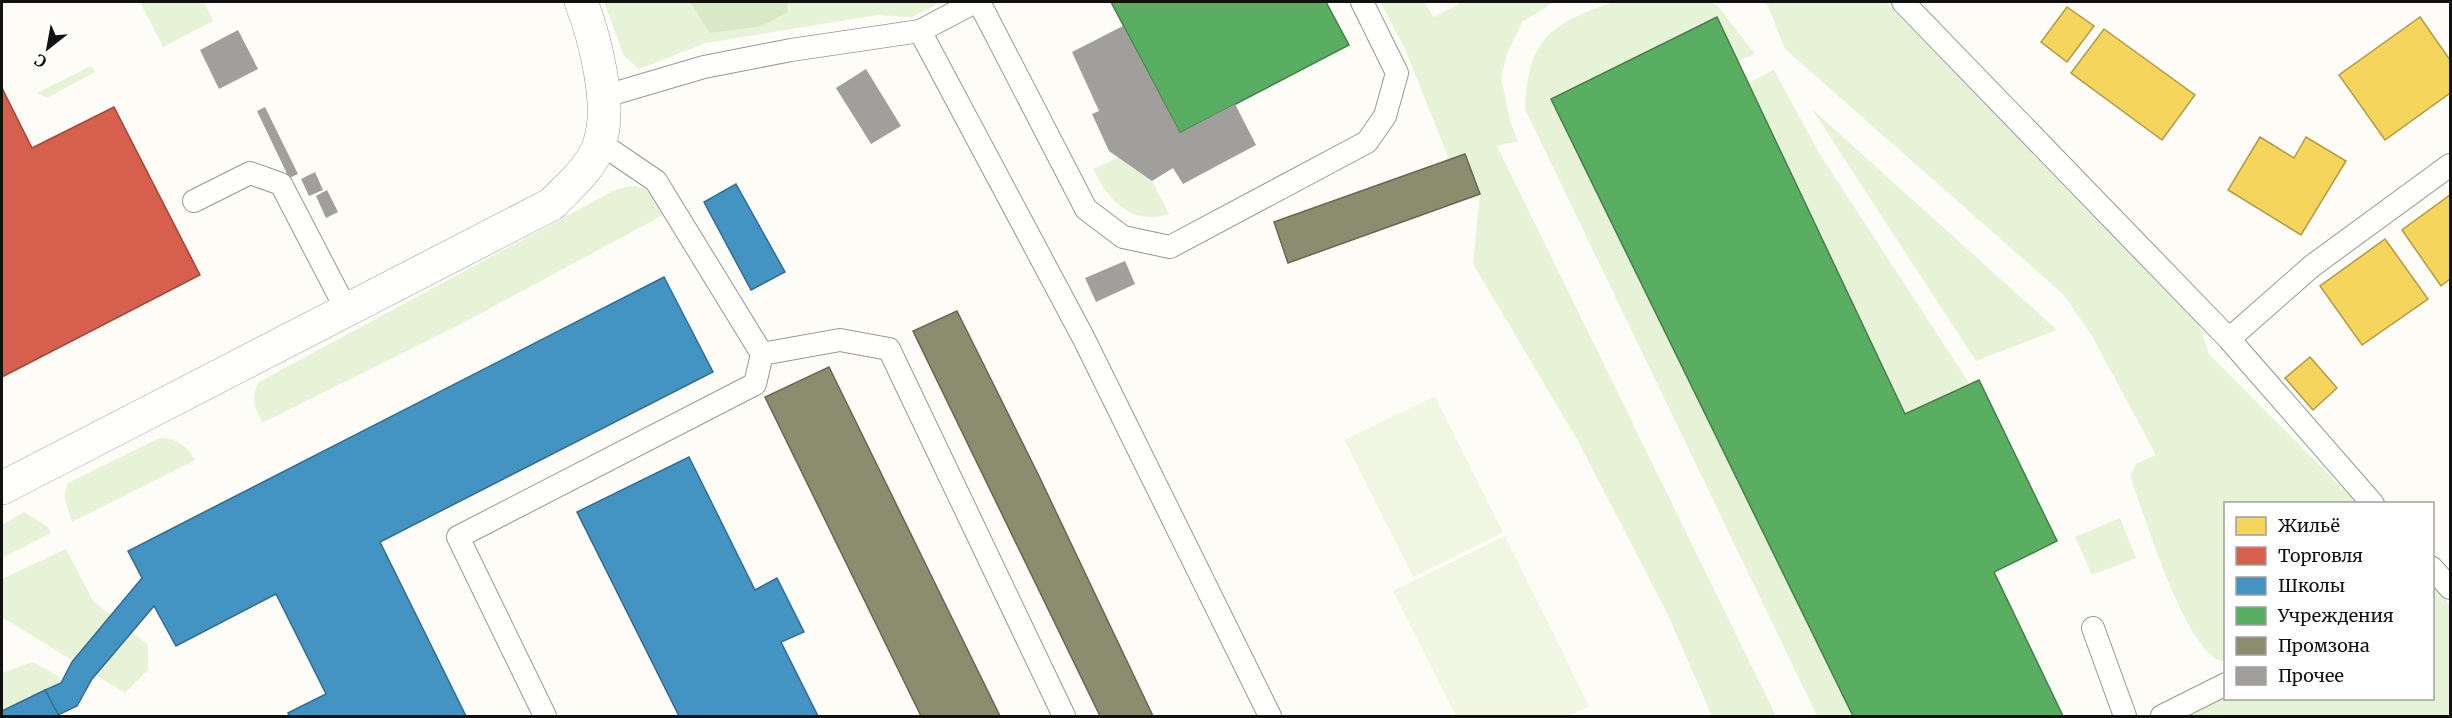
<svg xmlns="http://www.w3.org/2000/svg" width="2452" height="718" viewBox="0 0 2452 718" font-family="Merriweather,serif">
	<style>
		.green { fill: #e7f3d7 }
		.forest { fill: #d8eac5 }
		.pitch { fill: #f0f6e1 }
		.homes { fill: #f6d55c; stroke: #b19a46; stroke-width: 1.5 }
		.shops { fill: #d6604d; stroke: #9b483b; stroke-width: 1.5 }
		.schools { fill: #4393c3; stroke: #346c8e; stroke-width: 1.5 }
		.public { fill: #5aae61; stroke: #447f49; stroke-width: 1.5 }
		.industry { fill: #8c8c6e; stroke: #676752; stroke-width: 1.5 }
		.building { fill: #a19f9c }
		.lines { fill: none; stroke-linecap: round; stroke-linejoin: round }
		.lane-casing { stroke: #979795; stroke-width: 24 }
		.street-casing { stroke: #979795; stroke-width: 34 }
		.lane { stroke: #fffffe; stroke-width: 22 }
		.street { stroke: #fffffe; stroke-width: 33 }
	</style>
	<rect width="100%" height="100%" fill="#fdfcf7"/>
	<g class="green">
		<polygon points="140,2 204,2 213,21 163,47"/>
		<polygon points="604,2 690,2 711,33 788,12 787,2 942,2 912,17 877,15 706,43 639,69 624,56"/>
		<polygon points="1380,2 1425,2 1433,17 1463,2 1554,2 1522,22 1507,54 1501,77 1510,121 1518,141 1497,146 1776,716 1712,716 1668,615 1578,441 1473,264 1480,194 1465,154 1449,159 1406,51"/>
		<path d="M1613,2H1710L1717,5L1755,54L1738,61L1717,18L1551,99L1853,716H1817L1525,109C1529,38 1548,25 1613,2Z"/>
		<path d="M1762,2H1886L2198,322L2209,354L2357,503L2226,504L2225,662C2186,658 2144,512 2130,476L2136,464L2156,455L2092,336L2064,295L1785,49L1768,6Z"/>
		<polygon points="91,66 95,72 47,98 37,93"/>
		<polygon points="1774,70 1819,153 1969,383 1905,414 1748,83"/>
		<polygon points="1812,109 2057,330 1976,361"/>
		<path d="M1119,157L1152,181L1169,214C1131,226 1109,201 1093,169Z"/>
		<path d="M628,186C649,186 657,196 667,213L461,324L262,423C255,408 250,397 259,382L613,191Z"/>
		<path d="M159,438C177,439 186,444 195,460L72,522L64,496L68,483Z"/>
		<polygon points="24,512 48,527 51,533 2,558 2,525"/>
		<polygon points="2120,518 2136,558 2092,575 2075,537"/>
		<polygon points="66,549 93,601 148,645 148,670 125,693 2,617 2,579"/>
		<polygon points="2433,585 2450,605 2450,716 2185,716 2225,696 2226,698 2432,698"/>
		<polygon points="33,662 58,676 61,683 2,711 2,673"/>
	</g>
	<polygon class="forest" points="690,2 787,2 788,12 762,26 710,33"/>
	<g class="pitch">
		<polygon points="1435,396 1503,532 1413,577 1345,440"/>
		<polygon points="1505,536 1589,706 1567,716 1456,716 1393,591"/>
	</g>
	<g class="homes">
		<polygon points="2067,7 2094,26 2067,62 2041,42"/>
		<polygon points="2420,17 2450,60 2450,93 2385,140 2339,75"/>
		<polygon points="2104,29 2195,95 2162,140 2071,73"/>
		<polygon points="2260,137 2294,158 2306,137 2346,161 2301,235 2228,190"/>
		<polygon points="2450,195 2450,279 2441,286 2402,230"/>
		<polygon points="2385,239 2428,299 2362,345 2320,286"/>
		<polygon points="2310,357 2337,388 2313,410 2285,378"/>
	</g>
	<polygon class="shops" points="2,88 32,148 114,107 200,275 2,377"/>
	<g class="schools">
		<polygon points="736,184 785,272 751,290 704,202"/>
		<polygon points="664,277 713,372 380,542 466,716 289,716 288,713 326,694 276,594 176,646 154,606 92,679 77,706 58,715 45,690 61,683 72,662 142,578 128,551"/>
		<polygon points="689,457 755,590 777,578 804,632 781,642 818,716 679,716 577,512"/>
		<polygon points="45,690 59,716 2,716 2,711"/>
	</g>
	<g class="public">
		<polygon points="1111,2 1326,2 1349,45 1180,133"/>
		<polygon points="1717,17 1905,414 1979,380 2057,541 1994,572 2063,716 1853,716 1551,99"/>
	</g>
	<g class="industry">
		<polygon points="1465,154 1480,194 1288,263 1274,222"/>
		<polygon points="957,311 1038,474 1153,716 1100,716 913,331"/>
		<polygon points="829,367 1000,716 921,716 765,397"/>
	</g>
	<g class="building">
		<polygon points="1123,26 1180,133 1235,104 1256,145 1183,184 1173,168 1152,181 1109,151 1092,114 1099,111 1072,52"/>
		<polygon points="238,30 258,69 219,89 200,50"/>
		<polygon points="866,69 901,126 871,144 836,88"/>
		<polygon points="265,107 298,174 289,178 257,111"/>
		<polygon points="315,172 323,190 309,196 301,179"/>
		<polygon points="327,190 338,212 326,218 316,196"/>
		<polygon points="1125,261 1135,284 1096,302 1085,278"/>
	</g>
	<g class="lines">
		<defs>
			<g id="lane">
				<polyline points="979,2 1086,209 1123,237 1170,247 1367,142 1385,116 1397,73 1362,2"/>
				<polyline points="1903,2 2229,339 2373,504"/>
				<polyline points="920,31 1083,337 1270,716"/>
				<polyline points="602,97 704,67 791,50 920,31 975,2"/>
				<polyline points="600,143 656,181 762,354 840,340 889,349 1064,716"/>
				<polyline points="194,201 250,173 281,184 347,311"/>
				<polyline points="2229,339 2312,266 2450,165"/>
				<polyline points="2432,568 2450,588"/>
				<polyline points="2093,628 2125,716"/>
				<polyline points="545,716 458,537 755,384 762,354"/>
				<polyline points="2162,716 2226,684"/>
			</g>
			<path id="street" d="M2,488L552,204C569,186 593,167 600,142C612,105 595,37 581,2"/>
		</defs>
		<use href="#lane" class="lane-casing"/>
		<use href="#street" class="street-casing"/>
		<use href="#lane" class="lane"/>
		<use href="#street" class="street"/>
	</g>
	<rect width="2452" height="718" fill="none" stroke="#111111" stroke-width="6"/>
	<rect x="2224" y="502" width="210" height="198" fill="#ffffff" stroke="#a0a0a0" stroke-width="1.5"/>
	<rect x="2236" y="517" width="30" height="18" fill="#f6d55c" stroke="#a0a0a0" stroke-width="1.5"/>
	<text x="2278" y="532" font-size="18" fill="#111111">Жильё</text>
	<rect x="2236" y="547" width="30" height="18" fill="#d6604d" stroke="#a0a0a0" stroke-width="1.5"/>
	<text x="2278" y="562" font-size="18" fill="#111111">Торговля</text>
	<rect x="2236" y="577" width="30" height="18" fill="#4393c3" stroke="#a0a0a0" stroke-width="1.5"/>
	<text x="2278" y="592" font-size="18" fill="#111111">Школы</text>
	<rect x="2236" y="607" width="30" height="18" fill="#5aae61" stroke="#a0a0a0" stroke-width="1.5"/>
	<text x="2278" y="622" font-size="18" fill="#111111">Учреждения</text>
	<rect x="2236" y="637" width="30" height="18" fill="#8c8c6e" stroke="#a0a0a0" stroke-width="1.5"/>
	<text x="2278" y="652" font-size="18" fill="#111111">Промзона</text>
	<rect x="2236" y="667" width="30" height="18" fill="#a19f9c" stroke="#a0a0a0" stroke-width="1.5"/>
	<text x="2278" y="682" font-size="18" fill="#111111">Прочее</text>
	<g transform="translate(48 48) rotate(211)" stroke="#ffffff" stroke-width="4.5" paint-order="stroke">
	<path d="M0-4.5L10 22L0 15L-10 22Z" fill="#111111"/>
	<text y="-9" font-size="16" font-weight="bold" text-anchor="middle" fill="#111111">С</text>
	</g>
</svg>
